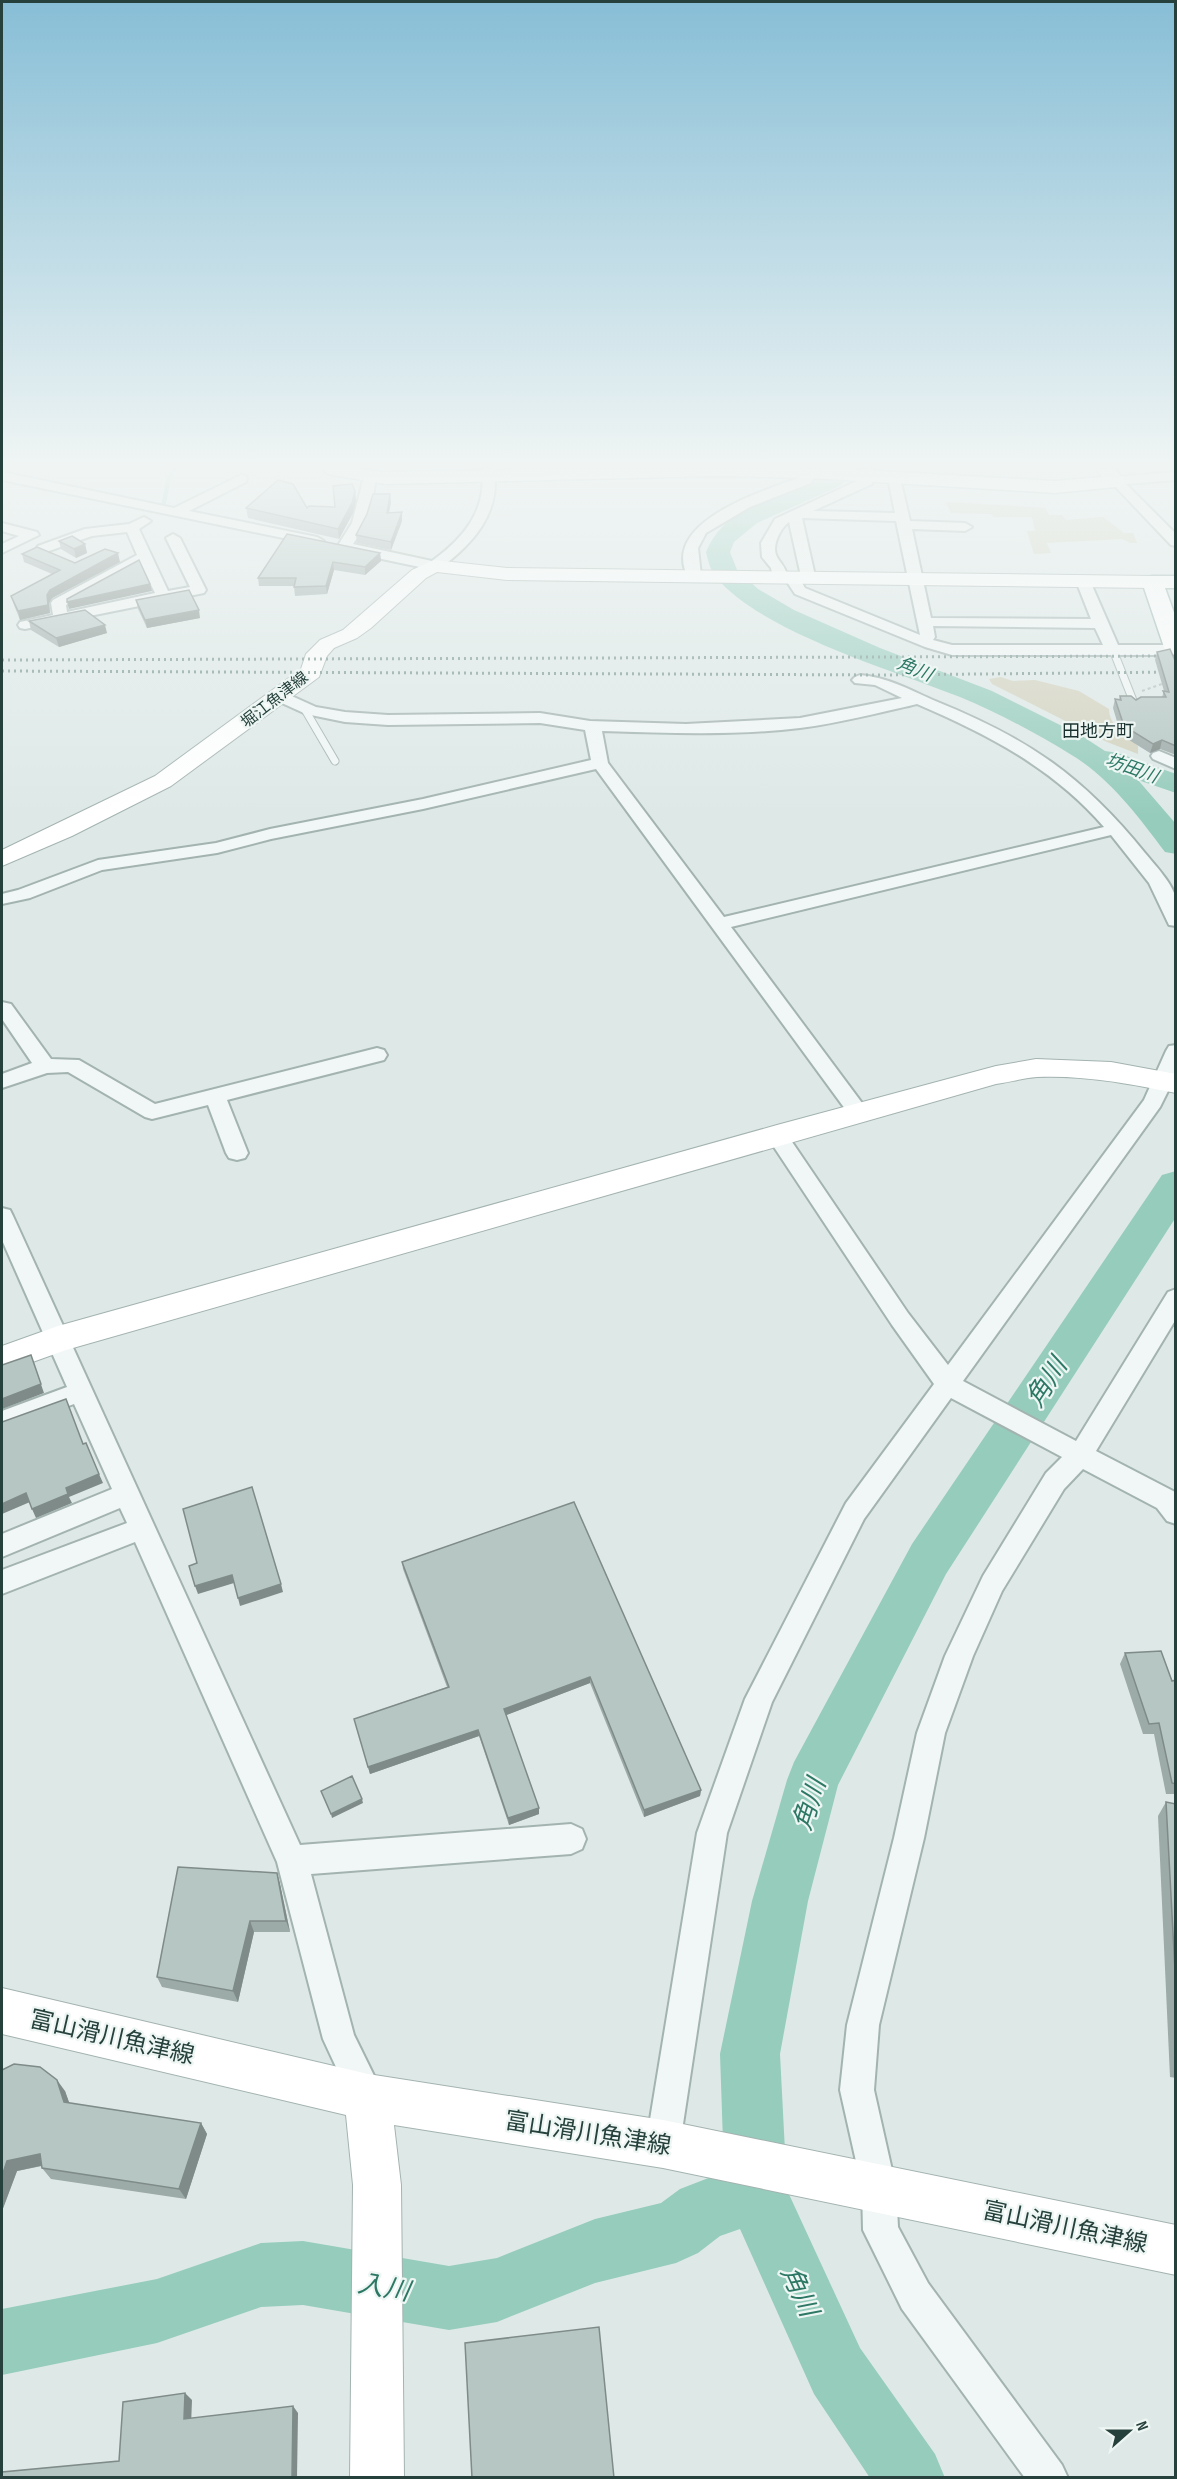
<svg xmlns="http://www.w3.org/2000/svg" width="1177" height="2479" viewBox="0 0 1177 2479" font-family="'Sofia Sans Condensed','Noto Sans JP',sans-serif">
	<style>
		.green { fill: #d3d2be }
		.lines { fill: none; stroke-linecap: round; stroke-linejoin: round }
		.stream { stroke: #96ccbc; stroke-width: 4.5 }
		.river { fill: #96ccbc; fill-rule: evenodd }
		.lane-casing { stroke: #a3b3b0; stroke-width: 9 }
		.street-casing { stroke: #a3b3b0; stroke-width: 4 }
		.secondary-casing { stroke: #a3b3b0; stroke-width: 2 }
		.primary-casing { stroke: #9cb5b0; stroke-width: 3 }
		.path { stroke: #b4c0be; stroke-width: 2; stroke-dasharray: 3 3; stroke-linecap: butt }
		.lane { stroke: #f1f7f6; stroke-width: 7 }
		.street { fill: #f1f7f6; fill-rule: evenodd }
		.secondary { fill: #fff; fill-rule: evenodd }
		.primary { fill: #fff; fill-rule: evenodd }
		.rail { stroke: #76948e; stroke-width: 3; stroke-dasharray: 2 4; stroke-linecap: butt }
		.wall { fill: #9caaa8 }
		.shaded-wall { fill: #7f8b88 }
		.building { fill: #b5c6c3; stroke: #7f8b88; stroke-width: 1.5 }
		.labels { text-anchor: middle; stroke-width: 4.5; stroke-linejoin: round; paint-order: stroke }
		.far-street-label { font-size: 16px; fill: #26413c; stroke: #eef6f4 }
		.far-water-label { font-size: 18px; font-style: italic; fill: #2d7865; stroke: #eef6f4 }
		.far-neighbourhood-label { font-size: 18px; fill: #18312e; stroke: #eef6f4 }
		.near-street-label { font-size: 24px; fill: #26413c; stroke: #eef6f4 }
		.near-water-label { font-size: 26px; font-style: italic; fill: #2d7865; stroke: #eef6f4 }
	</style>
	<rect width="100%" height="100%" fill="#dee9e7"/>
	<g class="green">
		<polygon points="946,502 1045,508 1049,515 1062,515 1066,520 1103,517 1124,533 1133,533 1137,543 1130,543 1122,539 1047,543 1051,553 1034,554 1027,531 1035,531 1032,517 994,517 991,514 951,513"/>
		<path d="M1001,677L1013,681L1035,680L1079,691L1109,709C1109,727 1127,734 1138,746V754L1107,742L992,684L989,679Z"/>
	</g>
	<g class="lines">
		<polyline class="stream" points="164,502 169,477 175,469"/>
		<g class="river">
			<path d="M829,469H851L842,485L757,523L734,542L730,552L737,570L758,589L794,610L880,648L992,691L1082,736L1105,751L1118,753L1176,774V793L1138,780L1176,824V854L1165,852C1138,816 1109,777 1070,754C1036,733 998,713 960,697C893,670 761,632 716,577C710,570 708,560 706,552C724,506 783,492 825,475Z"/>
			<polygon points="1176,1171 1176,1217 946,1574 838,1785 808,1901 780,2054 787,2190 860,2348 935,2454 945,2478 870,2478 814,2394 740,2229 720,2236 698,2253 676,2263 595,2283 497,2322 449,2330 303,2305 261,2307 157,2343 2,2375 2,2309 157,2279 261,2243 303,2241 449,2266 497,2258 595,2219 661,2203 680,2189 724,2172 720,2054 752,1901 787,1780 794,1762 912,1544 1162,1175"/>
		</g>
		<defs>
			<g id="lane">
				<polyline points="1113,650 1134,703"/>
				<polyline points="304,708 335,761"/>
			</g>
			<g id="street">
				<path d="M482,469H494C501,513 473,544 439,569L434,570L344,551L337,547L352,523L364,477L370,473L376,477C373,501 368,524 353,544L432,561C464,538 487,510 482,469Z"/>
				<path d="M806,469H818L811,483L750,507L706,533L698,548L701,576L694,580L689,579C657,522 764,491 801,477Z"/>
				<path d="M861,469H873L872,484L813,511L895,513L888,478L894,474L900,478L910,521L965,523L972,527L965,531L912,529L931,618L1091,619L1076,581L1083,577L1090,581L1118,645H1176V655H952L925,647L795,594L785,579L780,581L773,577L771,568L762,557L761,543L775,519L861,479ZM802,518L896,521L920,635L805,588L797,574L787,575C785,566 781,564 777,557C771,546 780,529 789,522L801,576L808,580L815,576ZM933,626L1095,628L1103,645H952L933,640L935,637Z"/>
				<polygon points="2,472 174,508 241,475 246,476 247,479 246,482 189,511 317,537 324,541 317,545 2,480"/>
				<polygon points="1176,472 1176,480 1126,484 1176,534 1176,546 1171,545 1110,481 1116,477"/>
				<path d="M144,517L151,521L139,529L168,591L190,587L166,538L173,534L180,538L206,590L204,593L25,629L20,628L18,625L20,622L53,615L51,603L53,600L137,555L127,532L92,536L43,553L36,549L38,546L85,529L129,524ZM141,564L155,593L67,612L66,605Z"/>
				<polygon points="2,523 37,532 39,535 2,553 2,544 19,536 2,531"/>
				<path d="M860,675C887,677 908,689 933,700C1027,738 1081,774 1145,853C1155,865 1173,884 1176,899C1177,907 1176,918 1176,926L1169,925L1149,883L1111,835L731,927L865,1107L868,1112L865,1117L858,1119L851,1117L596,769L423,809L271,839L217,853L102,870L30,898L2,904V894L18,890L98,860L216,843L270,829L423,799L591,760L585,730L540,723L388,725L345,722L306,714L273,699L271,696L273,693H285L316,707L345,712L388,715L540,713L590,721L686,724L800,718L902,698L875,685L855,683L852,680L855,677ZM917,704C987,734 1053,768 1104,827L724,917L608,763L602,731C668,733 734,736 800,728C839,723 878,713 917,704Z"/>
				<polygon points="1159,751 1176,758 1176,769 1153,759 1151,756 1153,753"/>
				<polygon points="2,1002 11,1004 51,1059 79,1060 155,1104 377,1048 384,1050 387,1055 384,1060 227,1100 248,1153 245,1158 237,1160 229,1158 226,1153 208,1105 152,1119 145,1117 68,1072 47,1073 2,1088 2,1074 32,1063 2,1019"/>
				<polygon points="1176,1045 1176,1075 1160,1107 963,1381 1076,1441 1168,1292 1176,1289 1176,1319 1096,1451 1175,1492 1176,1524 1167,1521 1157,1508 1083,1469 1064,1489 1002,1591 973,1656 945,1733 924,1838 879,2025 874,2090 896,2188 898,2227 928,2283 1062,2465 1068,2478 1025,2478 902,2309 869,2242 863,2230 862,2188 840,2090 847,2025 894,1838 917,1733 945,1656 983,1576 1046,1473 1062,1457 951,1398 864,1519 772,1702 727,1833 680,2144 675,2156 663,2161 651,2156 646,2144 697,1833 745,1699 846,1503 934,1384 892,1325 766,1135 770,1130 777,1128 784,1130 908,1313 948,1365 1144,1100 1166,1051 1169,1046"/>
				<polygon points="2,1208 10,1210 13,1216 300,1845 571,1824 582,1829 586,1839 582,1849 571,1854 311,1874 354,2035 384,2096 379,2108 367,2113 355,2108 323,2039 277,1862 135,1542 2,1594 2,1570 127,1523 120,1508 2,1557 2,1534 112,1489 74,1404 2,1431 2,1411 67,1387 2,1240"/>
			</g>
			<g id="secondary">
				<polygon points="434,560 507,568 1152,576 1159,578 1162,582 1159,586 1152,588 507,580 437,572 426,578 371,628 357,638 334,648 327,656 319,677 171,786 72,836 2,866 2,850 155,776 301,669 306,654 320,640 343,630 412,570"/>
				<path d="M1036,1059L1111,1062L1176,1074V1093C1130,1084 1084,1075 1037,1077C1024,1078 1010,1082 996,1084L66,1350L2,1373V1346L58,1326L777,1125L996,1066Z"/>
				<polygon points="2,1988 368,2074 663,2120 1176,2225 1176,2275 663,2168 394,2125 401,2185 404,2478 350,2478 353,2185 346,2115 2,2034"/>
			</g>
			<g id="primary">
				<polygon points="324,469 357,469 385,472 544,469 846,469 1055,481 1102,477 1096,469 1115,469 1125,481 1123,485 1116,487 1055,493 811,478 717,476 385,484 333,475 326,473"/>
				<polygon points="1152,576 1176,576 1176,588 1165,588 1176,618 1176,656 1168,655 1165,650 1142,582 1145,578"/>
			</g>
		</defs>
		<use href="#lane" class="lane-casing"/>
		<use href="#street" class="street-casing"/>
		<use href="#secondary" class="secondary-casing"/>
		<use href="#primary" class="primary-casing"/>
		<polyline class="path" points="1142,691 1176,679"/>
		<use href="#lane" class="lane"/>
		<use href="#street" class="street"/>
		<use href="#secondary" class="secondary"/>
		<use href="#primary" class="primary"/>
		<g class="rail">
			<polyline points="2,660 1176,656"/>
			<polyline points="2,671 882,675 1176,672"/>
		</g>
	</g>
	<g class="wall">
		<polygon points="355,491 356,501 353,513 339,539 248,518 246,508 307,508 335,507"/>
		<polygon points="391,502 389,513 402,512 402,521 391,550 357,543 356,535"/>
		<polygon points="287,534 380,553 381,561 365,575 334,570 327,594 295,596 294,586 259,586 258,578"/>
		<polygon points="59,541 85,544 87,553 76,558 61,549"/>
		<polygon points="22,554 75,563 120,562 52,598 49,603 50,613 20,620 14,605 11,596 52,574 24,562"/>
		<polygon points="136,600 200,618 147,628 138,609"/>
		<polygon points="29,621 107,633 59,647 31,630"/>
		<polygon points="1157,652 1176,663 1176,755 1160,749 1150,753 1121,735 1113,708 1115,699 1119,700 1120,696 1136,700 1162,697 1164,691 1155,660"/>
		<polygon points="574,1502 701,1790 700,1796 644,1817 590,1683 506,1715 539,1808 539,1814 509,1825 479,1736 370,1774 354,1719 447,1687 403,1569 402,1562"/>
		<polygon points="1125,1653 1172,1681 1176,1680 1176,1794 1166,1794 1154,1734 1143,1734 1120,1664"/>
		<polygon points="1166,1802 1176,1804 1176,2078 1170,2077 1158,1816"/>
		<polygon points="277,1873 280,1884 290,1932 254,1932 238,2002 162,1987 157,1977"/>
		<polygon points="2,2070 65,2091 69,2103 201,2123 207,2134 186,2199 51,2179 42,2168 42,2166 17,2171 2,2211"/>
	</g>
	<g class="shaded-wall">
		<polygon points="355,491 356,501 353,513 339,539 338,529"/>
		<polygon points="390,494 391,502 387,521 387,513"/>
		<polygon points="402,512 402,521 391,550 391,542"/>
		<polygon points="85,544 87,553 76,558 74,549"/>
		<polygon points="118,553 120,562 52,598 49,603 50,613 20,620 18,611 47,595 50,590"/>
		<polygon points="380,553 381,561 365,575 365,567"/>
		<polygon points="333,562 334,570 327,594 326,586"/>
		<polygon points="150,584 152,591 69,609 67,602"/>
		<polygon points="199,610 200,618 147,628 145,620"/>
		<polygon points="105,625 107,633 59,647 56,638"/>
		<polygon points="1162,740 1160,749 1150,753 1153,744"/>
		<polygon points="34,1364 44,1393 2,1409 2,1399"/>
		<polygon points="99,1474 103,1483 69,1497 72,1503 36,1518 32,1509 66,1488"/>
		<polygon points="26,1493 30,1502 2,1514 2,1504"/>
		<polygon points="232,1575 234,1583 198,1594 195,1586"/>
		<polygon points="281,1584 283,1592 240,1606 238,1598"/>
		<polygon points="590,1677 590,1683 504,1716 504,1709"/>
		<polygon points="478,1730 479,1736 370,1774 368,1767"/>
		<polygon points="701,1790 700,1796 644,1817 644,1810"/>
		<polygon points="362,1799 363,1803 332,1818 331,1814"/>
		<polygon points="539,1808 539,1814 509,1825 508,1818"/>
		<polygon points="277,1873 280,1884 290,1932 286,1921"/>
		<polygon points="250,1921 254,1932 238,2002 233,1991"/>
		<polygon points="57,2080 65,2091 73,2113 64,2102"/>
		<polygon points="201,2123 207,2134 186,2199 179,2189"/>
		<polygon points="40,2154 49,2164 17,2171 2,2211 2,2176 7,2161"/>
		<polygon points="185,2393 192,2400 191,2426 184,2419"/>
		<polygon points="293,2406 298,2413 297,2478 292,2478"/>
	</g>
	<g class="building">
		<polygon points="278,480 293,484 307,508 309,506 335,507 333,486 352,484 355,491 352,503 338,529 246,508"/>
		<polygon points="373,494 390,494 387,513 402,512 391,542 356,535 367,514"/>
		<polygon points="287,534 380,553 365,567 333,562 326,586 294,587 296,578 258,578"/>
		<polygon points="72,536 85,544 74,549 59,541"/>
		<polygon points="37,547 75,563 105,549 118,553 50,590 47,595 48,605 18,611 11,596 60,570 22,554"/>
		<polygon points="139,560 150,584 67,602 67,599"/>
		<polygon points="189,590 199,610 145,620 136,600"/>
		<polygon points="85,610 105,625 56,638 29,621"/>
		<polygon points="1170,649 1176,663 1176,746 1162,740 1153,744 1124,726 1115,699 1121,700 1120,696 1131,696 1136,700 1141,697 1166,697 1163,691 1169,692 1157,652"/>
		<polygon points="31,1355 41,1384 2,1399 2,1365"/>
		<polygon points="66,1399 83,1444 86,1443 99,1474 66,1488 68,1494 32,1509 26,1493 2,1504 2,1422"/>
		<polygon points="252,1487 281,1584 238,1598 232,1575 195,1586 189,1566 197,1563 183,1509"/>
		<polygon points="574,1502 701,1790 644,1810 590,1677 504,1709 539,1808 508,1818 478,1730 368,1767 354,1719 449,1687 402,1562"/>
		<polygon points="1161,1651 1172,1681 1176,1680 1176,1784 1172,1783 1159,1723 1149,1724 1125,1653"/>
		<polygon points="352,1776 362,1799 331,1814 321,1791"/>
		<polygon points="1166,1802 1176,1804 1176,1989"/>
		<polygon points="178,1867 277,1873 286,1921 250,1921 233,1991 157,1977"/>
		<polygon points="14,2064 40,2067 57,2080 64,2102 201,2123 179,2189 42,2168 40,2154 7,2161 2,2176 2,2070"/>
		<polygon points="599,2327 614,2478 472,2478 465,2343"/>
		<polygon points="185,2393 184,2419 293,2406 292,2478 2,2478 2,2472 119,2461 123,2402"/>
	</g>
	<linearGradient id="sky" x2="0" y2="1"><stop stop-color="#87bed6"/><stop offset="0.57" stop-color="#f0f5f4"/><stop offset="1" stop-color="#f0f5f4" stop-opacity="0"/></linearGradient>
	<rect width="1177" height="816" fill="url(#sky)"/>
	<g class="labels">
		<g class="far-street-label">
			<text transform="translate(274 699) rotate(-38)" y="6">堀江魚津線</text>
		</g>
		<g class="far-water-label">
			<text transform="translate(915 669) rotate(22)" y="6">角川</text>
			<text transform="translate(1132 768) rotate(20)" y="6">坊田川</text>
		</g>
		<g class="far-neighbourhood-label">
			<text x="1098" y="737">田地方町</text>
		</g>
		<g class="near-street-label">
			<text transform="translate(112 2037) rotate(13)" y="8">富山滑川魚津線</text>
			<text transform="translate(588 2133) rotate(9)" y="8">富山滑川魚津線</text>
			<text transform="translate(1065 2227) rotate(12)" y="8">富山滑川魚津線</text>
		</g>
		<g class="near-water-label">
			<text transform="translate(1046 1382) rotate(-57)" y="9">角川</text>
			<text transform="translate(809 1804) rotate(-72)" y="9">角川</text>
			<text transform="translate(384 2287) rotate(10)" y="9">入川</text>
			<text transform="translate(800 2291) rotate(65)" y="9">角川</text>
		</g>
	</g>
	<rect width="1177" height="2479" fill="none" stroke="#26413c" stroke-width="6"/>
	<g transform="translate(1129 2431) rotate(69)" stroke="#eef6f4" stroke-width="4.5" paint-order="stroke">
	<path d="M0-4.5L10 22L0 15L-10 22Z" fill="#26413c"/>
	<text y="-9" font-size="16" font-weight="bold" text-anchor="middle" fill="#26413c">N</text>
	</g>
</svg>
